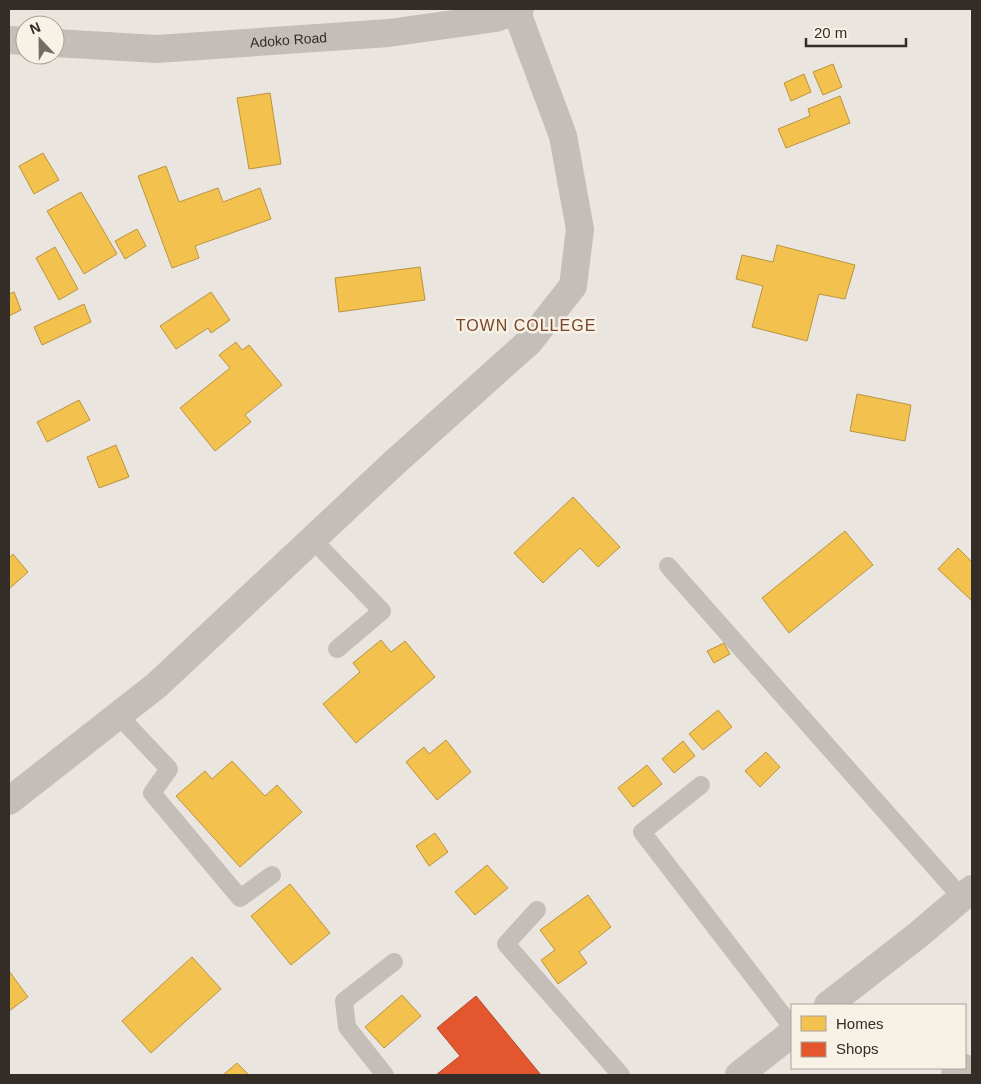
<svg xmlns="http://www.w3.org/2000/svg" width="981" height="1084" viewBox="0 0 981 1084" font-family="Arial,sans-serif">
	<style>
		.homes { fill: #f2c14e; stroke: #b99442 }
		.shops { fill: #e4572e; stroke: #af4a2c }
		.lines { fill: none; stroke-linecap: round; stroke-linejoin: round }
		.service { stroke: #c3beb8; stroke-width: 18 }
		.minor { stroke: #c3beb8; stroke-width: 28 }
		.tertiary { stroke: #c3beb8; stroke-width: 28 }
		.labels { text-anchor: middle; stroke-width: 5; stroke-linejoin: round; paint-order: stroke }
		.street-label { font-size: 14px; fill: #332c27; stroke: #f7f1e6 }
		.quarter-label { font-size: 16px; letter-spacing: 1px; fill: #794529; stroke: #f7f1e6 }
	</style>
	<rect width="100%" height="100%" fill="#eae6df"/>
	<g class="homes">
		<polygon points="833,64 842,87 823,95 813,72"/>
		<polygon points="804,74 811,92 791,101 784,83"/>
		<polygon points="270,93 281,164 249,169 237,98"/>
		<polygon points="840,96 850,123 786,148 778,129 810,116 808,109"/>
		<polygon points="43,153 59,180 34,194 19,166"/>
		<polygon points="166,166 179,202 218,188 223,202 260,188 271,219 195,246 199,258 172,268 138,176"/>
		<polygon points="81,192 117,254 84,274 47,211"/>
		<polygon points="137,229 146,246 125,259 115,241"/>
		<polygon points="777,245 855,265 845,299 819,294 807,341 752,327 763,286 736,279 742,255 773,262"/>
		<polygon points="55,247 78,289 59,300 36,258"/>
		<polygon points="420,267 425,300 339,312 335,278"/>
		<polygon points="14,292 21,310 9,316 9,294"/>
		<polygon points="211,292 230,320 211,333 208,328 176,349 160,326"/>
		<polygon points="84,304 91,322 42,345 34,327"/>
		<polygon points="236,342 242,350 249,345 282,385 245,415 251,422 215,451 180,408 230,368 219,355"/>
		<polygon points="857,394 911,405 905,441 850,431"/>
		<polygon points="79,400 90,420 47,442 37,422"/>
		<polygon points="116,445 129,477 99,488 87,457"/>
		<polygon points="573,497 620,547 598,567 580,548 543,583 514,553"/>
		<polygon points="845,531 873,565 789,633 762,598"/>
		<polygon points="958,548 972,562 972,601 938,569"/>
		<polygon points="13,554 28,572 9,589 9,558"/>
		<polygon points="381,640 391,652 405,641 435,677 356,743 323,704 360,672 353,663"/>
		<polygon points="724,643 730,654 714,663 707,651"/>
		<polygon points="718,710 732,727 703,750 689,734"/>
		<polygon points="446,740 471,772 437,800 406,762 424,747 429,754"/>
		<polygon points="683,741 695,756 674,773 662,759"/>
		<polygon points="766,752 780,767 760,787 745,771"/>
		<polygon points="232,761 265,796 277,785 302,812 240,867 176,796 205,771 212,779"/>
		<polygon points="647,765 662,784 633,807 618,788"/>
		<polygon points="435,833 448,852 429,866 416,846"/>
		<polygon points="487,865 508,888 475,915 455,892"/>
		<polygon points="290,884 330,933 291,965 251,916"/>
		<polygon points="588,895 611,927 579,952 587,963 558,984 541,960 555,950 540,930"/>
		<polygon points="192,957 221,989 151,1053 122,1021"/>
		<polygon points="9,971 28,997 9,1011"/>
		<polygon points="402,995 421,1016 384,1048 365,1027"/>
		<polygon points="237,1063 249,1075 223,1075"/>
	</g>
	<polygon class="shops" points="476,996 541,1075 436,1075 460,1056 437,1028"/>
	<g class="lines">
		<g class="service">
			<polyline points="313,540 382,611 337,649"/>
			<polyline points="668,566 962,898"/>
			<polyline points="119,716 169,769 152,793 240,898 272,875"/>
			<polyline points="701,785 642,832 792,1027"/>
			<polyline points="537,910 506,944 621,1075"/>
			<polyline points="385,1075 347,1027 344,1001 394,962"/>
		</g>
		<g class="minor">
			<polyline points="9,801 157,685 394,463 529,342 573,286 580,229 563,136 516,10"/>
			<polyline points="828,1005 918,935 972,889"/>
			<polyline points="739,1075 792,1033"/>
			<polyline points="955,1075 964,1068"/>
		</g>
		<g class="tertiary">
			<polyline points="9,40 25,41"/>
			<path id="s1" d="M55,43L157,49L389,33L496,18L520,9"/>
		</g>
	</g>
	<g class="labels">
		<g class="street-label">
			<text dy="5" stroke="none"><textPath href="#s1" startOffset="234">Adoko Road</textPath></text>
		</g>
		<g class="quarter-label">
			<text x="526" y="331">TOWN COLLEGE</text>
		</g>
	</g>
	<rect width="981" height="1084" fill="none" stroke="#332c27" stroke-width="20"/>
	<rect x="791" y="1004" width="175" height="65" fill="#f7f1e6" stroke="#a9a29a"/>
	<rect x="801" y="1016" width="25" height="15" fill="#f2c14e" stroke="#a9a29a"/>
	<text x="836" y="1029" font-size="15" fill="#332c27">Homes</text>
	<rect x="801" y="1042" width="25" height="15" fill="#e4572e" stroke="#a9a29a"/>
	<text x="836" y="1054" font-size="15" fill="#332c27">Shops</text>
	<g transform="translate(40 40) rotate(338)"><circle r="24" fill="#f7f1e6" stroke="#a9a29a"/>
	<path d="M0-4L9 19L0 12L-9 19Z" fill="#736d67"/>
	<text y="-8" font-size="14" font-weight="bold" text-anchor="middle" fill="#332c27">N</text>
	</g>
	<path d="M806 38v8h100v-8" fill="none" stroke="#332c27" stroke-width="2.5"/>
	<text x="814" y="38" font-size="15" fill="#332c27" stroke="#f7f1e6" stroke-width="4" paint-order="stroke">20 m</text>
</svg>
